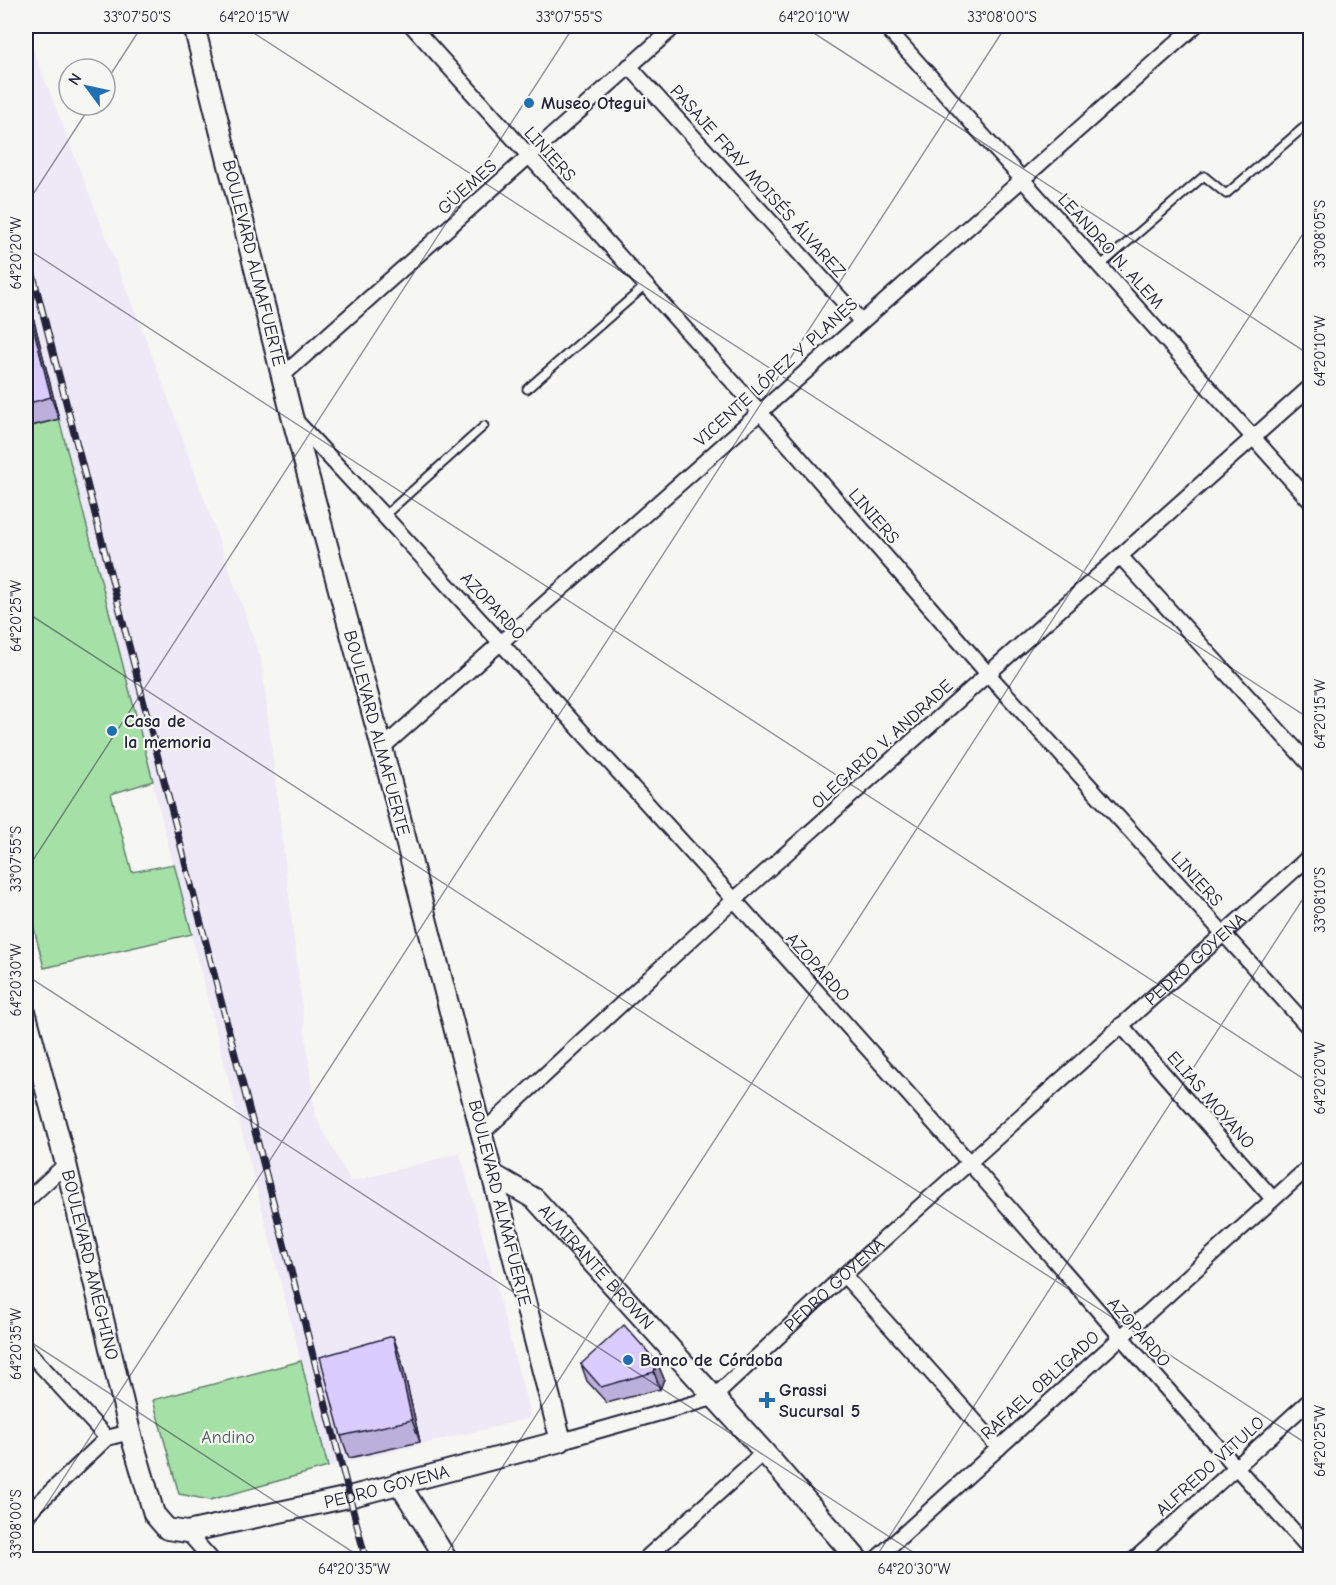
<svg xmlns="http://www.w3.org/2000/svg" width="1336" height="1585" viewBox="0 0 1336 1585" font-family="'Comic Neue',sans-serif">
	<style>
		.built { fill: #eee9f6 }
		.green { fill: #a5e0a6; stroke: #648170; stroke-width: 1.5 }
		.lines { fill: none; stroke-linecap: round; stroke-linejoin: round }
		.service-casing { stroke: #22223b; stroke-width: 11 }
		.minor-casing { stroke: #22223b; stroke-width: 18 }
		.secondary-casing { stroke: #22223b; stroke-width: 24 }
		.service { stroke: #f6f6f2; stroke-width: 7 }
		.minor { stroke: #f6f6f2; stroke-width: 14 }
		.secondary { stroke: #f6f6f2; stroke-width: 20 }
		.rail-casing { stroke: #22223b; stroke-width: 7 }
		.rail { stroke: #f6f6f2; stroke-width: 4.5; stroke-dasharray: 14; stroke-linecap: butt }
		.wall { fill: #bbafdb; stroke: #22223b; stroke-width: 1.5 }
		.shaded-wall { fill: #998fb2; stroke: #22223b; stroke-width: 1.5 }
		.building { fill: #daccff; stroke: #22223b; stroke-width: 1.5 }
		.ticks { fill: none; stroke: #22223b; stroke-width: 1.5; stroke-opacity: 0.45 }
		.poi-dot { fill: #1f6fb2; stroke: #f6f6f2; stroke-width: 2 }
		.labels { text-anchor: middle; stroke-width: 4.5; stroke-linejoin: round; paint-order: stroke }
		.poi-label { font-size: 18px; font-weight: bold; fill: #22223b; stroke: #f6f6f2; text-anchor: start }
		.street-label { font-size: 18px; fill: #22223b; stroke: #f6f6f2 }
		.park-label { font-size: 18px; fill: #495b5b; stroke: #f6f6f2 }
		.neatline { fill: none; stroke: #22223b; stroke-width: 2 }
		.ticks-label { font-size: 15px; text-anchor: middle; fill: #22223b }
	</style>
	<rect width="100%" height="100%" fill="#f6f6f2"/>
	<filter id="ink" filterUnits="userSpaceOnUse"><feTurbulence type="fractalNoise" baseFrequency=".0167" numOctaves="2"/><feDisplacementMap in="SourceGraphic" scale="12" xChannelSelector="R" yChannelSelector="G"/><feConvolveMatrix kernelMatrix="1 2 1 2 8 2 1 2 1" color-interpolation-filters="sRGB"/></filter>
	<g filter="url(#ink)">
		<polygon class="built" points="26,31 165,389 261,659 315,1116 351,1182 460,1153 531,1418 328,1467 26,290"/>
		<g class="green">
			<polygon points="26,414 31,426 59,419 153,781 111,794 132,872 174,864 192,934 44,968 26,897"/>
			<polygon points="301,1361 328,1467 210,1500 179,1494 153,1400"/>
		</g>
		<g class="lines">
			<defs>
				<g id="service">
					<polyline points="1100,266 1204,176 1226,194 1310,122"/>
					<polyline points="527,389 645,286"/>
					<polyline points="384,516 484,426"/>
				</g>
				<g id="minor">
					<polyline points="412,26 759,411 988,674 1310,1029"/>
					<polyline points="885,26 1310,501"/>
					<polyline points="629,66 861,321"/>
					<polyline points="282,376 675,26"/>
					<path d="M295,420C522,664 746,911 967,1160C1081,1290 1193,1422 1310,1549"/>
					<polyline points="1121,557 1310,765"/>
					<polyline points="382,748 1195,26"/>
					<polyline points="1121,1025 1273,1199"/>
					<polyline points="482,1133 734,900 1310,387"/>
					<polyline points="26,1201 66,1164"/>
					<polyline points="844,1275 999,1448"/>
					<polyline points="26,1349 107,1438"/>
					<path id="s1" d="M561,1441L713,1398L844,1275L1310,856"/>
					<polyline points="26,1515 107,1438 130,1432"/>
					<polyline points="187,1532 212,1560"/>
					<polyline points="644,1560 764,1452"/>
					<polyline points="875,1560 1310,1166"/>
					<polyline points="1134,1560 1310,1400"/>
				</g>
				<g id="secondary">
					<path id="s2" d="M26,1015L66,1164L130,1432L154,1514L167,1529L187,1532L349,1497L561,1441L382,748L292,416L194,26"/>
					<path id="s3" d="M492,1174L535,1199L764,1452L858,1560"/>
					<polyline points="399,1483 447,1560"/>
				</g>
			</defs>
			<use href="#service" class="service-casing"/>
			<use href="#minor" class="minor-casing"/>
			<use href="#secondary" class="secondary-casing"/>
			<use href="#service" class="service"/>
			<use href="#minor" class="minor"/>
			<use href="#secondary" class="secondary"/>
			<defs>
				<polyline id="rail" points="26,248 366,1560"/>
			</defs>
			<use href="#rail" class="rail-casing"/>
			<use href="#rail" class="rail"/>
		</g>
		<g class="wall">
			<polygon points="26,290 59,419 31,426 26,414"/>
			<polygon points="401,1358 420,1442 349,1458 341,1436"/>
			<polygon points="657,1362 664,1379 660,1389 607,1403 587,1381 581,1364"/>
		</g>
		<g class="shaded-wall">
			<polygon points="26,290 59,419 51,397 26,299"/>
			<polygon points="393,1336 401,1358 420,1442 412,1420"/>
			<polygon points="657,1362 664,1379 660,1389 654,1372"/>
		</g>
		<g class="building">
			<polygon points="26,299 51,397 26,404"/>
			<polygon points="624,1325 657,1362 654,1372 601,1387 581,1364"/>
			<polygon points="393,1336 412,1420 341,1436 320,1357"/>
		</g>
	</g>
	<path class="ticks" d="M243,26L1310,719M803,26L1310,355M105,83L142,26M26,205L91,105M26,248L1310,1083M26,612L1310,1446M26,871L574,26M26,975L925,1560M26,1339L365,1560M26,1536L1006,26M442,1560L1310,223M874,1560L1310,888M1307,1560L1310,1554"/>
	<g class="poi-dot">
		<circle cx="529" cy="103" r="6"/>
		<circle cx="112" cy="731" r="6"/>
		<circle cx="628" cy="1360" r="6"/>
		<path d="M764 1391h6v6h6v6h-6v6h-6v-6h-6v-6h6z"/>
	</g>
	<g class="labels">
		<g class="poi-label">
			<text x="541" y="109">Museo Otegui</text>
			<text x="124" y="727">Casa de<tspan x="124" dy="21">la memoria</tspan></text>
			<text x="640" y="1366">Banco de Córdoba</text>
			<text x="779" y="1396">Grassi<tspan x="779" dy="21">Sucursal 5</tspan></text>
		</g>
		<g class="street-label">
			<text transform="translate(550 154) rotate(48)" y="6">LINIERS</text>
			<text transform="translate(758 181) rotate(48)" y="6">PASAJE FRAY MOISÉS ÁLVAREZ</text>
			<text transform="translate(467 187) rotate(-42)" y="6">GÜEMES</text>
			<text transform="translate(1111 251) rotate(48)" y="6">LEANDRO N. ALEM</text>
			<text transform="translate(254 263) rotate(76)" y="6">BOULEVARD ALMAFUERTE</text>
			<text transform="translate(776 372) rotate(-42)" y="6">VICENTE LÓPEZ Y PLANES</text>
			<text transform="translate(874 516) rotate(49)" y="6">LINIERS</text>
			<text transform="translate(493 606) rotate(47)" y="6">AZOPARDO</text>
			<text transform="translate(377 733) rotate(75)" y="6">BOULEVARD ALMAFUERTE</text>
			<text transform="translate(882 744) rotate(-42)" y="6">OLEGARIO V. ANDRADE</text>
			<text transform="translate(1197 879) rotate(48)" y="6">LINIERS</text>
			<text dy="6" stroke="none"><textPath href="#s1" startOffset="810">PEDRO GOYENA</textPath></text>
			<text transform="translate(818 967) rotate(48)" y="6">AZOPARDO</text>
			<text transform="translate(1211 1100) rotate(49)" y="6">ELIAS MOYANO</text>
			<text transform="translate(500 1203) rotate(76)" y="6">BOULEVARD ALMAFUERTE</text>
			<text dy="6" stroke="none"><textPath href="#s2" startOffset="258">BOULEVARD AMEGHINO</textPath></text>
			<text dy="6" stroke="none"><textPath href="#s3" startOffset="141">ALMIRANTE BROWN</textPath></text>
			<text dy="6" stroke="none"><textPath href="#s1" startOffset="324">PEDRO GOYENA</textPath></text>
			<text transform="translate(1139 1332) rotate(49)" y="6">AZOPARDO</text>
			<text transform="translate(1040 1385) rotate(-42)" y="6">RAFAEL OBLIGADO</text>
			<text transform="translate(1210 1466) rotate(-42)" y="6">ALFREDO VITULO</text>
			<text dy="6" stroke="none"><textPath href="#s2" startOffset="760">PEDRO GOYENA</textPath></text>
		</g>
		<g class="park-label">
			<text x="228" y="1443">Andino</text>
		</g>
	</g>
	<rect width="1336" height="1585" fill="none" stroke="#f6f6f2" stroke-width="66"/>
	<g transform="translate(87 87) rotate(303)"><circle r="28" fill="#f6f6f2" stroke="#a1a1a9" stroke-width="1.5"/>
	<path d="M0-4.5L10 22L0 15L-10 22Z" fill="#1f6fb2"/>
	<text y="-9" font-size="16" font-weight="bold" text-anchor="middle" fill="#22223b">N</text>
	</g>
	<rect x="33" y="33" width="1270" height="1519" class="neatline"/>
	<g class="ticks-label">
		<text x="137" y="22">33°07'50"S</text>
		<text x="254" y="22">64°20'15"W</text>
		<text x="569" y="22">33°07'55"S</text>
		<text x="814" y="22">64°20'10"W</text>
		<text x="1002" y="22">33°08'00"S</text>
		<text transform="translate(1320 234) rotate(-90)" y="5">33°08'05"S</text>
		<text transform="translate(16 253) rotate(-90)" y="5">64°20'20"W</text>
		<text transform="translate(1320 351) rotate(-90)" y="5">64°20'10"W</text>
		<text transform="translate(16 616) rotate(-90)" y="5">64°20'25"W</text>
		<text transform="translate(1320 714) rotate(-90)" y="5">64°20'15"W</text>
		<text transform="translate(16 859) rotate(-90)" y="5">33°07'55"S</text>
		<text transform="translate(1320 900) rotate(-90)" y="5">33°08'10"S</text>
		<text transform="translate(16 980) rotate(-90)" y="5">64°20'30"W</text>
		<text transform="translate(1320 1078) rotate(-90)" y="5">64°20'20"W</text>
		<text transform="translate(16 1344) rotate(-90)" y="5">64°20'35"W</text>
		<text transform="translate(1320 1441) rotate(-90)" y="5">64°20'25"W</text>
		<text transform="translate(16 1524) rotate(-90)" y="5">33°08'00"S</text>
		<text x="354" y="1574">64°20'35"W</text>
		<text x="914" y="1574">64°20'30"W</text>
	</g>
</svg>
